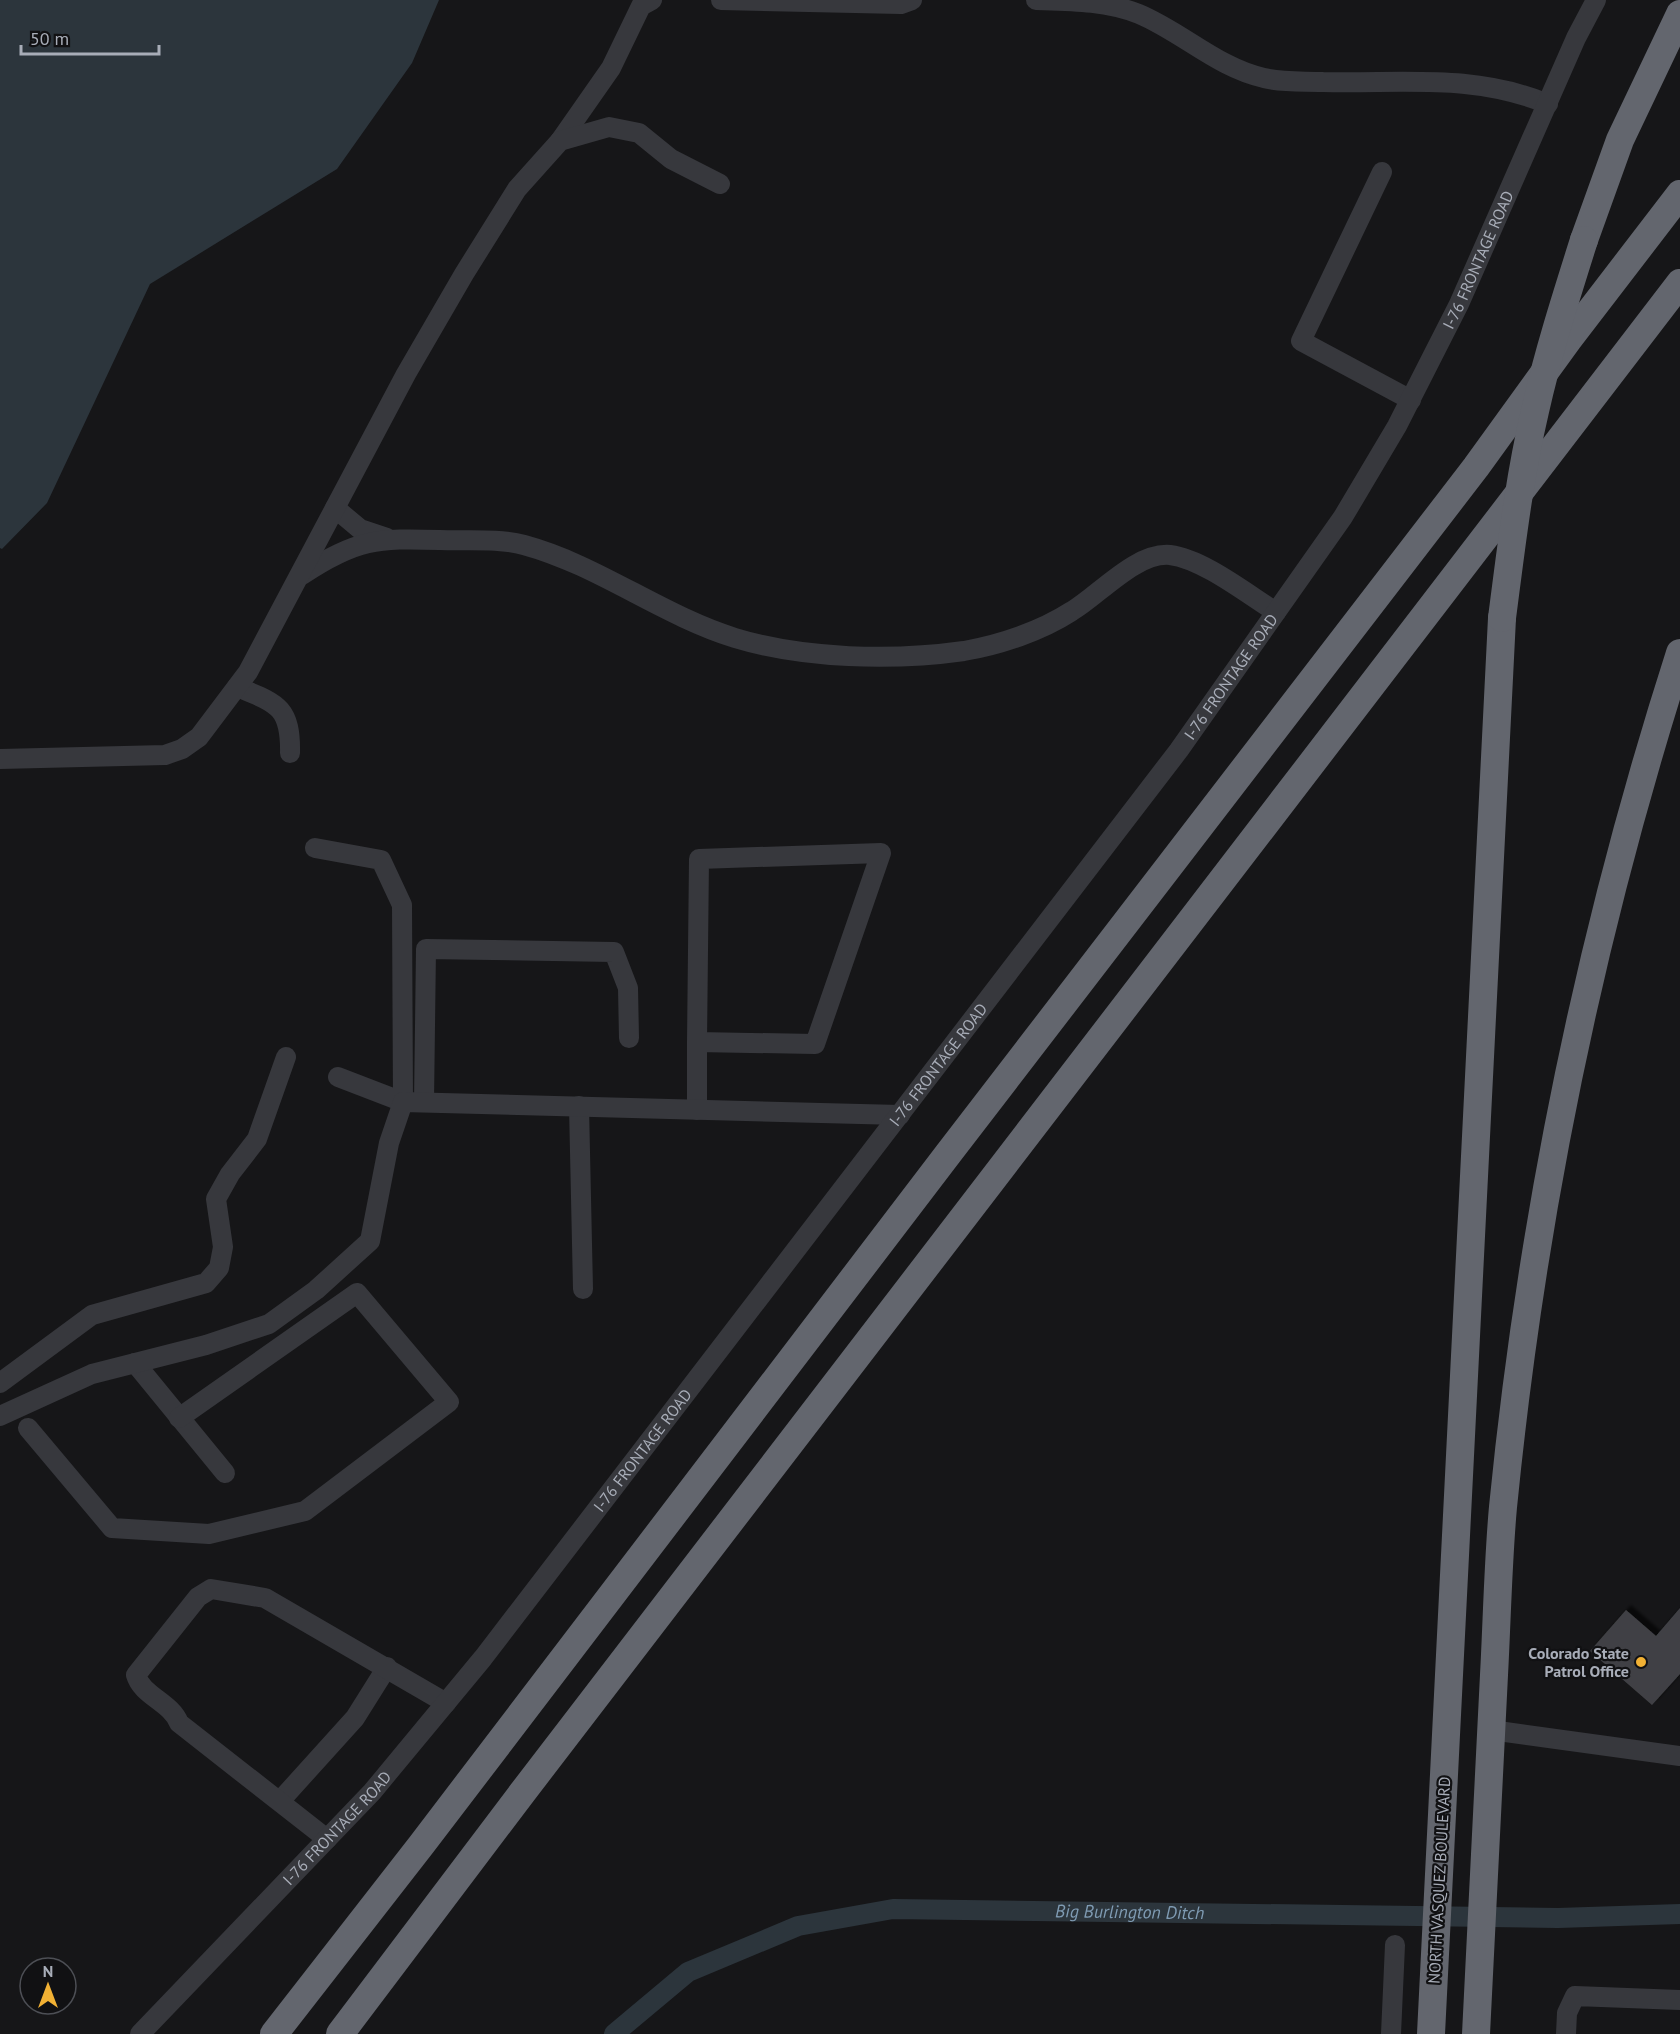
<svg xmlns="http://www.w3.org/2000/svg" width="1680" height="2034" viewBox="0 0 1680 2034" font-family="'PT Sans',sans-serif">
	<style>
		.water { fill: #2c353c }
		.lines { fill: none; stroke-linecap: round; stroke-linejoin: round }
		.canal { stroke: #2c353c; stroke-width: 20 }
		.building { fill: #404145; filter: url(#shadow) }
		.minor { stroke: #37383d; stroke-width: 20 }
		.highway { stroke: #63666e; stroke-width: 28 }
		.highway-bridge { stroke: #63666e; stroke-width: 28 }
		.poi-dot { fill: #f2b134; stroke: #111113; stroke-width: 2 }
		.labels { text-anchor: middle; stroke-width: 4.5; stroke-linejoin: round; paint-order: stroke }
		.street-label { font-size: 16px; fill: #a8adb8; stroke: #111113 }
		.poi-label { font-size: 16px; font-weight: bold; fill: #a8adb8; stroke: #111113; text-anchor: end }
		.water-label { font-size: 18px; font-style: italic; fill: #7f9bb3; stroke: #111113 }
	</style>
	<defs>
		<filter id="shadow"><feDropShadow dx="5" dy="-5" stdDeviation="1.5" flood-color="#0009"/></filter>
	</defs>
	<rect width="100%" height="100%" fill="#161618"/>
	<polygon class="water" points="0,0 439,0 412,63 337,169 150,284 47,503 2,549 0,548"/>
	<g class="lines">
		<path class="canal" id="s1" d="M614,2034L688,1972L798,1926L893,1909L1558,1918L1680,1914"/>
	</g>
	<polygon class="building" points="1680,1608 1680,1674 1652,1705 1590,1651 1626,1610 1656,1636"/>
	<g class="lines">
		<g class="minor">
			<polyline points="721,0 901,4 912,0"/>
			<path d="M1036,0C1070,1 1106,1 1139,14C1182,32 1218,68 1264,78C1283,83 1304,81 1323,82C1402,84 1472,73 1548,104"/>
			<polyline points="560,141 611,68 641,6 652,0"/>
			<polyline points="1382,172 1301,341 1411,400"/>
			<polyline points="335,508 360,529 387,538"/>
			<path d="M302,575C356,539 377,538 440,540C467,541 499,538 524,545C598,565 661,615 735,638C804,659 893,661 964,651C1000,645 1041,631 1072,611C1099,595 1136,552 1170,555C1203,559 1247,594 1276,612"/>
			<path d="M237,687C276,703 291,706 290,753"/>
			<polyline points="0,759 165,755 182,749 199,737 248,672 406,374 464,274 517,189 560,141 609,127 639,133 671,159 720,184"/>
			<polyline points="315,848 381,860 402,905 403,1102 338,1077"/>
			<polyline points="697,1042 699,859 881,853 815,1044 697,1042 697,1110"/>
			<polyline points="424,1102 426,949 614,952 628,988 629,1038"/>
			<polyline points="579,1106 583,1289"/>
			<polyline points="135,1363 225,1473"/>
			<polyline points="0,1383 92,1315 206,1283 219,1268 223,1247 216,1199 230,1174 257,1139 286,1057"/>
			<polyline points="0,1416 92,1374 206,1345 269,1324 316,1290 370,1241 389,1143 403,1102 900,1115"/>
			<polyline points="28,1428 112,1528 209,1534 305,1511 449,1402 357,1293 179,1418"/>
			<polyline points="1491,1730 1680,1756"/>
			<polyline points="280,1801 355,1718 387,1667"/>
			<path d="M327,1839L179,1723C171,1702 142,1696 136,1675L198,1597L211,1589L265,1598L446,1703"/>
			<path id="s2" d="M140,2034L372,1792L483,1658L1179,750L1343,517L1397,426L1459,304L1576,38L1596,0"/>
			<polyline points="1391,2034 1395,1945"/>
			<polyline points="1566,2034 1567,2013 1575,1996 1680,2000"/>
		</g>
		<g class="highway">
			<polyline points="1584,240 1620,140 1680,14"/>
			<polyline points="274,2034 422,1844 948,1154 1476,467 1568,340 1680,194"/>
			<polyline points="340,2034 522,1793 1680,283"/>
			<polyline points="1431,2034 1502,618"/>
			<path d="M1476,2034C1482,1914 1488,1795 1494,1675C1497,1619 1498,1562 1503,1507C1532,1214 1590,933 1680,653"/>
		</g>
		<path class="highway-bridge" d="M1502,618C1511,549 1519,479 1535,411C1548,353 1566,297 1584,240"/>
	</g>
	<circle class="poi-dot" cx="1641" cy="1662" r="6"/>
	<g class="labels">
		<g class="street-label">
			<text dy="6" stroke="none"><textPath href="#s2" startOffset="2229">I-76 FRONTAGE ROAD</textPath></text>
			<text dy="6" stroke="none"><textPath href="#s2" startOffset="1743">I-76 FRONTAGE ROAD</textPath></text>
			<text dy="6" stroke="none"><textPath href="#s2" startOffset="1257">I-76 FRONTAGE ROAD</textPath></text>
			<text dy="6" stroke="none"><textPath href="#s2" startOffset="771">I-76 FRONTAGE ROAD</textPath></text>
			<text dy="6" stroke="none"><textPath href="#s2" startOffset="285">I-76 FRONTAGE ROAD</textPath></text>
			<text transform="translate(1439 1880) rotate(-87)" y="6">NORTH VASQUEZ BOULEVARD</text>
		</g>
		<g class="poi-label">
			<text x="1629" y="1659">Colorado State<tspan x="1629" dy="18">Patrol Office</tspan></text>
		</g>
		<g class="water-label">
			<text dy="6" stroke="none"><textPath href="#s1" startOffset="549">Big Burlington Ditch</textPath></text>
		</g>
	</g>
	<g transform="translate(48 1986)"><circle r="28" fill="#111113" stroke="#4d4f55" stroke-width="1.5"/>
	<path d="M0-4.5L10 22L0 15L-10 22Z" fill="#f2b134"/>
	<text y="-9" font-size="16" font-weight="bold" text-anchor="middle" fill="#a8adb8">N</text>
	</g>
	<path d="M21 45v9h138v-9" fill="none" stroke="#a8adb8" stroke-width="3"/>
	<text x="30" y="45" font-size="18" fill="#a8adb8" stroke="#111113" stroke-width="4.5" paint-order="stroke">50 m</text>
</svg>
